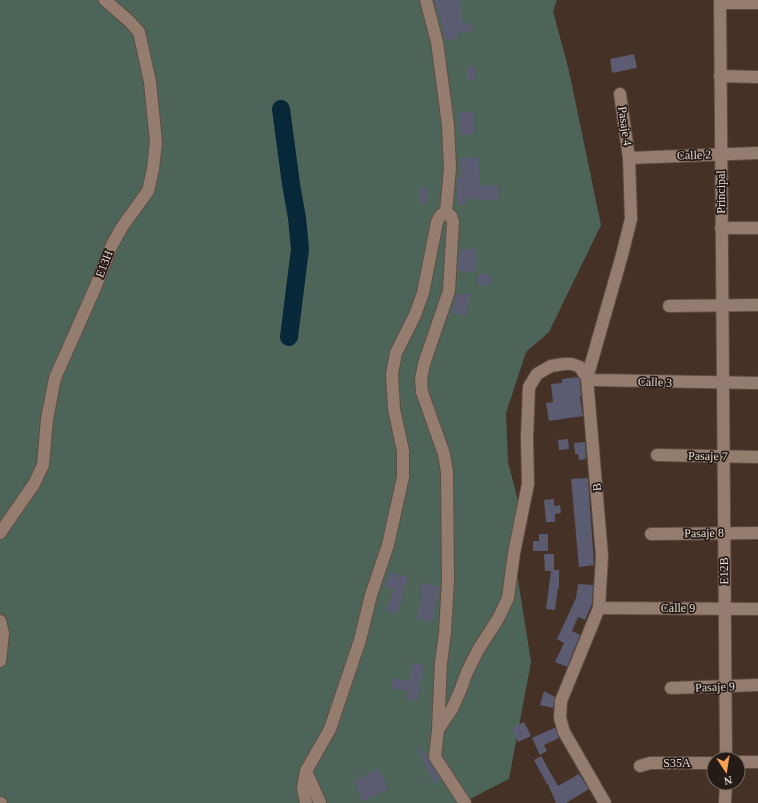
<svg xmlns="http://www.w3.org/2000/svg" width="758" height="803" viewBox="0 0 758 803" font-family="Georgia,serif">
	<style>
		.green { fill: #4d6559 }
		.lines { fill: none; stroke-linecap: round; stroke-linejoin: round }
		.river { stroke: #072838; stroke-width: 18 }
		.building { fill: #5b5c72 }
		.minor-casing { stroke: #5f4d43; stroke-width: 14 }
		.minor { stroke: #947c6f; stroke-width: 12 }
		.labels { text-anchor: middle; stroke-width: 3.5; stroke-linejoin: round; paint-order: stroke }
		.street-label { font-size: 12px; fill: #e4d7cf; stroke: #251b16 }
	</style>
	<rect width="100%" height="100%" fill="#453125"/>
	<polygon class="green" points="0,0 557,0 553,11 569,71 601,225 549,332 526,352 506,413 508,462 521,512 517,573 531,662 509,779 462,803 0,803"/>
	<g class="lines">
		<polyline class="river" points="281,109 291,184 297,218 300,249 289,337"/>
	</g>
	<g class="building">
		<polygon points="435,0 459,0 463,24 472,22 474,30 458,33 458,38 445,41 441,15 438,15"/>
		<polygon points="634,54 637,68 612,73 610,59"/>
		<rect x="467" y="67" width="8" height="13"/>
		<polygon points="459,112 473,112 474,134 460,135"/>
		<polygon points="478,157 480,185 498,185 499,200 465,199 465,205 457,205 458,178 461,178 460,158"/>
		<polygon points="420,187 428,188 427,204 419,204"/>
		<polygon points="476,248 476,272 458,271 459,250"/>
		<polygon points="477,274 489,274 489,285 478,285"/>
		<polygon points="471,293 465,316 452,313 456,295"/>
		<polygon points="578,377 580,380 581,397 580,397 583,416 549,421 546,403 553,402 551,384 562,383 562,379"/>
		<polygon points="568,439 569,449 559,450 558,440"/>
		<polygon points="585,442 586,459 579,460 578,454 575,454 574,443"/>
		<polygon points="588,478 594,565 579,567 571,479"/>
		<polygon points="554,499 554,506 560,505 561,513 555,514 555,522 546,522 544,500"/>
		<polygon points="539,534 548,534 548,551 533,551 533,541 539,541"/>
		<polygon points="544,554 554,554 554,570 559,570 559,589 558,588 555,610 546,609 551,571 545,571"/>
		<polygon points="391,572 408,577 402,596 403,597 396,614 386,610 394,589 384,586 387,579 389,579"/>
		<polygon points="422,583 439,587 432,622 416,618 423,594 420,593"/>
		<polygon points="578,584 593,585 592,604 585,620 578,617 572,631 580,635 567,667 555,662 564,643 557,639 576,598"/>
		<polygon points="413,663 424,665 417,701 407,699 409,691 391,688 393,678 409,682"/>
		<polygon points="544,691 555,697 553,708 540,705"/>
		<polygon points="524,722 531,736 518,742 512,728"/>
		<polygon points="554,728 555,728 559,738 544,745 547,751 540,755 532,738"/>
		<polygon points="420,748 428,757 429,761 440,779 434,783 418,749"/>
		<polygon points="541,756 558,786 579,774 589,789 566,803 556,803 548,784 547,784 534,760"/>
		<polygon points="379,769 388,789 363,801 354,781"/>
	</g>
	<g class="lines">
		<defs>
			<g id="minor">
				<polyline points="426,0 437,42 448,125 450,168 446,212"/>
				<polyline points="720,0 726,759"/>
				<polyline points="720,3 758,3"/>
				<polyline points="720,76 758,77"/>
				<polyline points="629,158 758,153"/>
				<polyline points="446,212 451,216 453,222 449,291 424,364 421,380 422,392 444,454 447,472 448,580 445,633 441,663 438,730 435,757 465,803"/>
				<polyline points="721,228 758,228"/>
				<polyline points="669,306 758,305"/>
				<polyline points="587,378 594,380 758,383"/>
				<polyline points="657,455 758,457"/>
				<polyline points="0,533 34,484 43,465 47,419 55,378 95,288 112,245 122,227 148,191 153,169 156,142 150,82 139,32 129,21 105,0"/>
				<polyline points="651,534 758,533"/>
				<polyline points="599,608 758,609"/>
				<polyline points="0,621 3,633 0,661"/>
				<polyline points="671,688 758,685"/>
				<polyline points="439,728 452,709 460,691 467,672 478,650 498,619 508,598 514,553 528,484 527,438 529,387 537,374 551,366 564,364 572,364 580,367 587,378"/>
				<polyline points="738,762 758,762"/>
				<polyline points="640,766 650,763 714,763"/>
				<polyline points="306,771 320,803"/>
				<polyline points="0,803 1,803"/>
				<polyline points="306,803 303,788 306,771 330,729 360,640 371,595 388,545 403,477 403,451 394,409 392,374 396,353 415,315 423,293 437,222 441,215 446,212"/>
				<polyline points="605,803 564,732 560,718 561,701 599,608 602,556 587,378 622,255 631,219 629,158 620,94"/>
				<polyline points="725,803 726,783"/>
			</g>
		</defs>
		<use href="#minor" class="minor-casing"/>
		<use href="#minor" class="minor"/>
	</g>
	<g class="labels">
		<g class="street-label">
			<text transform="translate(625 126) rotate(82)" y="4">Pasaje 4</text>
			<text transform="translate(694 155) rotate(-2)" y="4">Calle 2</text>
			<text transform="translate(721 192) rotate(-90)" y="4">Principal</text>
			<text transform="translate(104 264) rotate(-69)" y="4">E13H</text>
			<text transform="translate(655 382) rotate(2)" y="4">Calle 3</text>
			<text transform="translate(708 456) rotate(1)" y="4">Pasaje 7</text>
			<text transform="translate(597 487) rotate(-95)" y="4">B</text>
			<text transform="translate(704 533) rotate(-1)" y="4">Pasaje 8</text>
			<text transform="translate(724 571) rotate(-91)" y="4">E12B</text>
			<text x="678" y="612">Calle 9</text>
			<text transform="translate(715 687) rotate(-2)" y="4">Pasaje 9</text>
			<text x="677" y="767">S35A</text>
		</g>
	</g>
	<g transform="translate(726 771) rotate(168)"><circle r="19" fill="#251b16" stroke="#716660"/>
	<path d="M0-3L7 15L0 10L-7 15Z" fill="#fa9f4e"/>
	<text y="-6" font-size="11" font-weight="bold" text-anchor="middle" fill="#e4d7cf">N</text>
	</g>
</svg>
